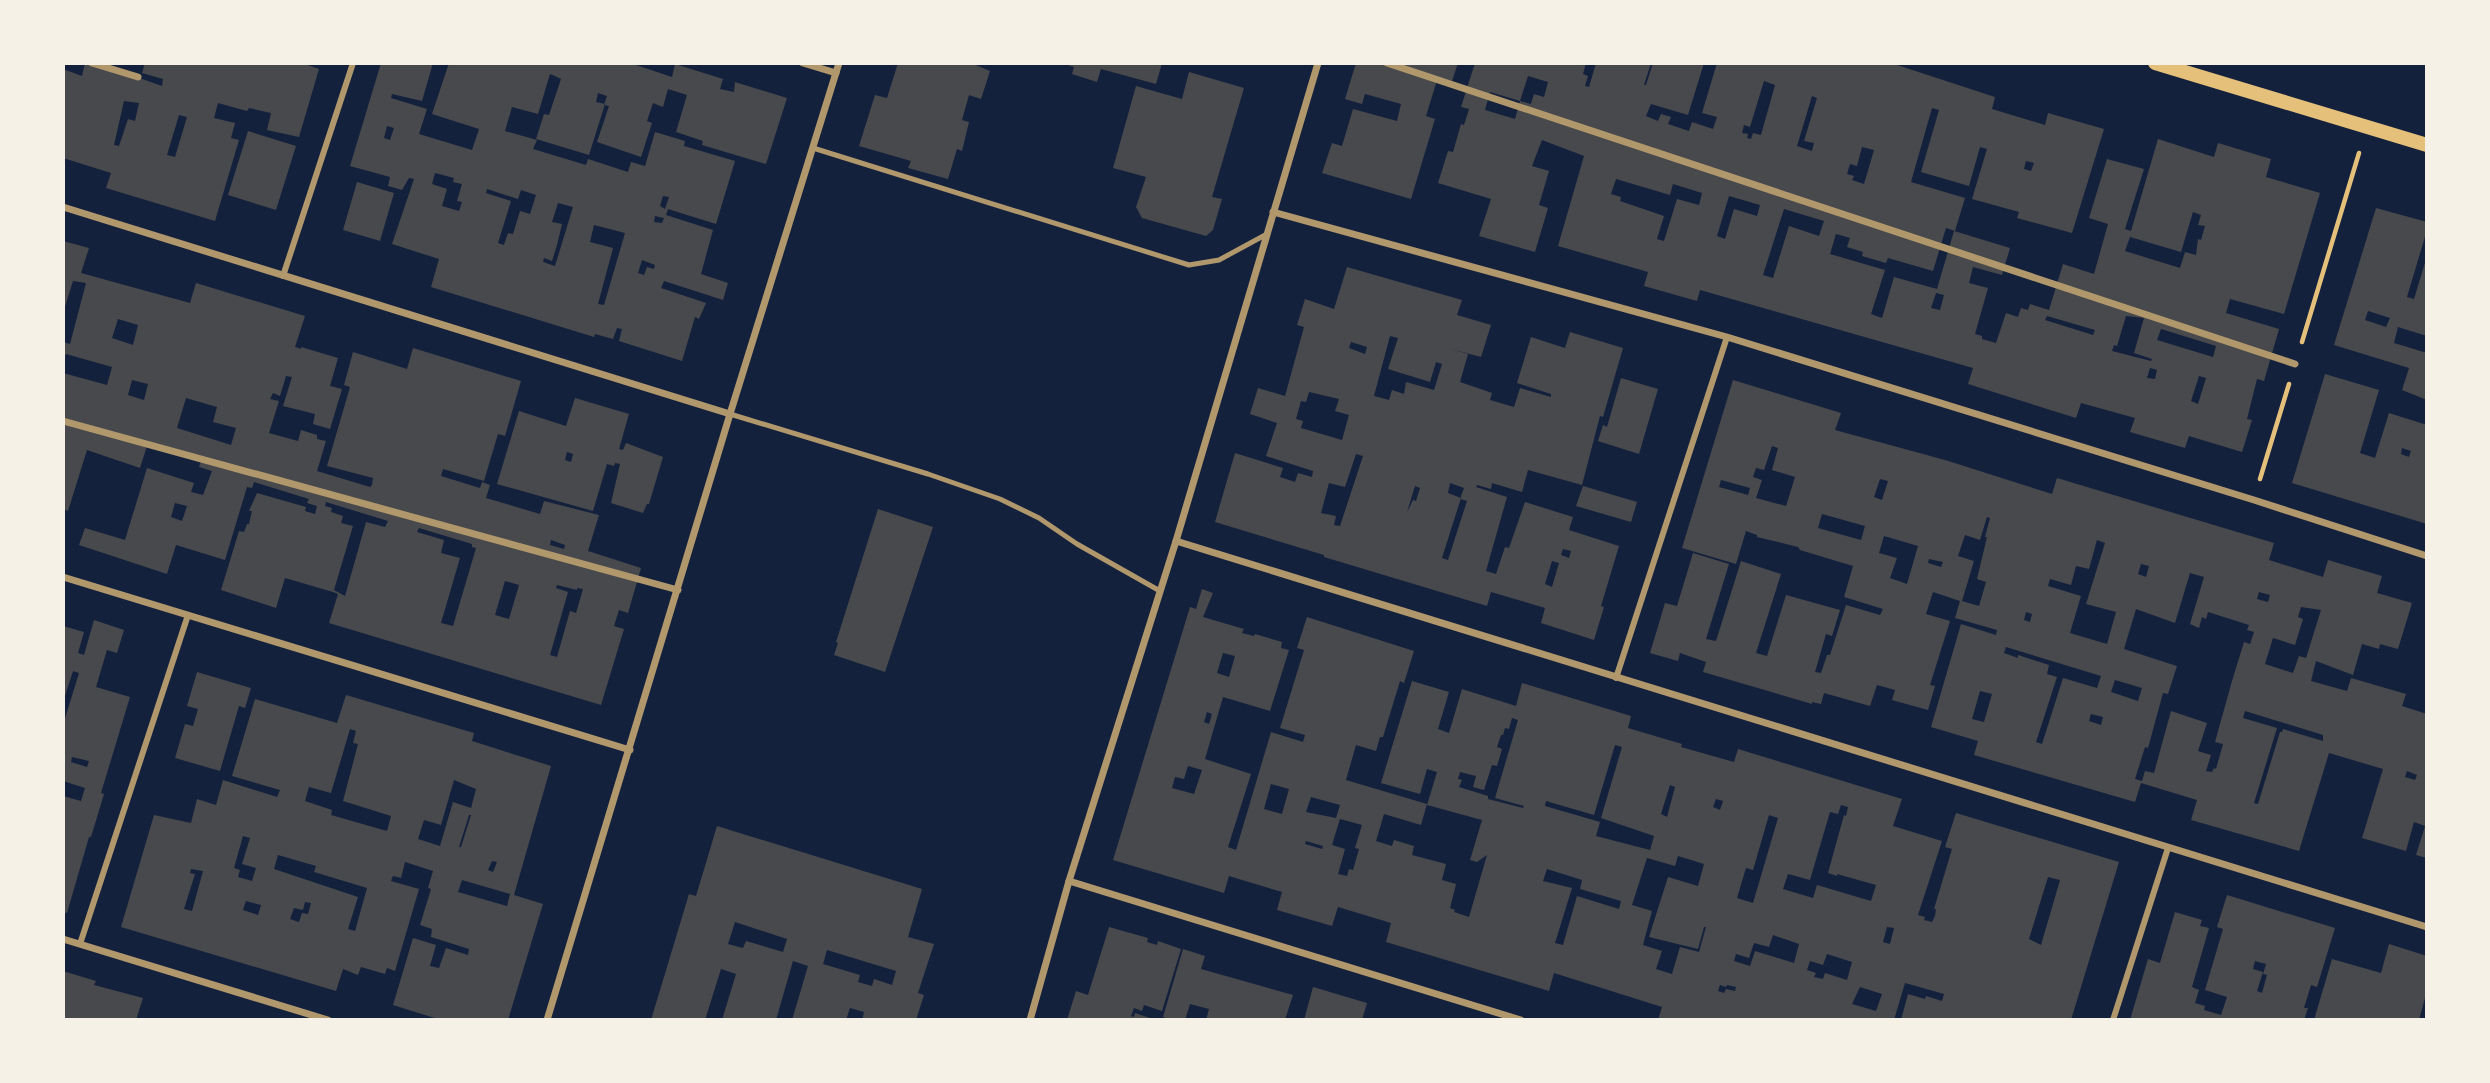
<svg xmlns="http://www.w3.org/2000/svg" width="2490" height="1083" viewBox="0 0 2490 1083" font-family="'Varela Round',sans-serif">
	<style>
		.building { fill: #48494c; fill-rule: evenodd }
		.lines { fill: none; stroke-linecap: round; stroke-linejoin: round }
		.path { stroke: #e5c07b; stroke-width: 4.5 }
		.service { stroke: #b1986c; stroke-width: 5 }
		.pedestrian { stroke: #b1986c; stroke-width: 6 }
		.minor { stroke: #b1986c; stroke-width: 7 }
		.secondary { stroke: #e5c07b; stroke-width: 14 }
	</style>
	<rect width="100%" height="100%" fill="#14213d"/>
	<g class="building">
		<path d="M85,63H97L162,86L163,79L142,73L145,63H302L319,69L299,137L267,130L271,113L249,108L247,111L218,103L214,118L235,123L231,138L239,140L215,221L106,188L111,173L63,158V69L82,76ZM124,101L139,103L135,121L128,119L119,146L114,145ZM179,115L187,117L175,157L167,155Z"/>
		<path d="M381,63H433L422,101L392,94L391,98L427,109L419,134L472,150L479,129L432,114L449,63H630L672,77L675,64L723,79L720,89L734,92L735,82L787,98L766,164L702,145L703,141L676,132L687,95L668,89L663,107L653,103L647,121L652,123L641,157L597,142L609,106L604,105L607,96L598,93L596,102L605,104L589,155L536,139L544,114L549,115L561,79L555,76L550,74L538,114L512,107L505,131L537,140L533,149L586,165L588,159L628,172L631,162L645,166L655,132L685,141L684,146L735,161L716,224L668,209L666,215L713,230L701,274L728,283L723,300L664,281L661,288L706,303L699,319L695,317L682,361L619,341L622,329L617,328L613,339L595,334L594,337L431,287L439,259L392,244L414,179L409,178L402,190L388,186L390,177L350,166ZM387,126L394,128L390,140L384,138ZM435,173L454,178L453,182L462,184L457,201L462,202L459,211L442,206L447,189L432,184ZM487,189L518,199L521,190L536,195L530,214L520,211L513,234L508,233L504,245L498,243L511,201L486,193ZM663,196L669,197L665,209L660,206ZM558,203L573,207L555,266L543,262L544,258L552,261L557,245L562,224L552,222ZM655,216L664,218L662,223L654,222ZM594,225L625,233L604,305L598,304L613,248L590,242ZM642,260L655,265L654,269L647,267L644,275L638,273Z"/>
		<polygon points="898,63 971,63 990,71 981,99 969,95 962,120 969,122 962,151 957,149 948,179 908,168 911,161 859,146 875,95 887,98"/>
		<polygon points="1062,63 1162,63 1156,84 1101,69 1097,82 1072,74 1074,67"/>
		<polygon points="1356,63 1458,63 1452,81 1438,77 1426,116 1435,119 1411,199 1322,173 1332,143 1342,146 1353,109 1397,121 1401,104 1365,94 1362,104 1345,99"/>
		<path d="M1475,63H1586L1583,74L1588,76L1585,86L1589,87L1596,63H1651L1644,85H1646L1653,63H1704L1688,115L1651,104L1646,116L1658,121L1661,114L1671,117L1668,124L1689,131L1692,122L1713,129L1717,117L1702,113L1717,63H1891L1995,97L1992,109L2045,125L2048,113L2104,129L2072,233L2017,218L2019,212L1972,199L1987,149L1980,147L1969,186L1921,172L1939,110L1932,108L1911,182L1965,198L1955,231L1946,228L1933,271L1888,258L1886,263L1862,256L1863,252L1847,247L1850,238L1836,234L1830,254L1885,270L1871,314L1882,318L1894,277L1937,289L1954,231L2010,248L2002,275L1973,267L1969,283L1988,288L1975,334L1982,336V339L1996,343L2006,313L2018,317L2021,308L2028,310L2030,304L2049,310L2063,264L2094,274L2108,224L2089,218L2107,159L2144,169L2125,229L2131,231L2158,139L2214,157L2218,143L2271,159L2266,177L2320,193L2284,314L2230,299L2226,313L2279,329L2264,381L2257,379L2247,419L2252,420L2242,452L2189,436L2185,448L2130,432L2135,418L2081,403L2076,418L1968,384L1973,368L1700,290L1697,301L1644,286L1648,272L1558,246L1584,156L1542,140L1532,166L1549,171L1539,205L1548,208L1535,252L1479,236L1491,199L1438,183L1448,151L1453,152L1461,124L1464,125L1469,109L1461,107ZM1528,76L1548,82L1544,97L1534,94L1531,104L1520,101L1515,119L1485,110L1490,92L1520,101ZM1764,81L1775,85L1761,135L1753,133L1751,139L1747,138L1748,134L1742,133L1744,125L1750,127ZM1812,96L1817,98L1804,141L1814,143L1812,151L1797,146ZM1862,147L1874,150L1864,184L1852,180L1854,176L1847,174L1850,164L1857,166ZM2026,161L2034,163L2031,171L2024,169ZM1616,179L1670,195L1673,184L1702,193L1699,205L1677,199L1664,241L1657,239L1664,216L1620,201L1621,197L1611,194ZM1729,196L1760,205L1757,216L1734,209L1725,239L1717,236ZM1784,209L1824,221L1819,236L1789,226L1773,278L1763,275ZM2193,212L2201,215L2198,225L2205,226L2201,240L2198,239L2196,255L2185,252L2180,268L2125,251L2130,237L2181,252ZM1936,293L1944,295L1940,310L1931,308ZM2047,316L2095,330L2093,335L2045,320ZM2126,316L2144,318L2134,353L2152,359L2151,361L2112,351L2114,345L2117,346ZM2161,329L2216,346L2213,357L2157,340ZM2150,368L2157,370L2155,379L2147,378ZM2199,376L2206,378L2198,404L2191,401Z"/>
		<polygon points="1189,72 1244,88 1212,197 1222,199 1213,230 1206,236 1142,218 1136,207 1146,177 1113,168 1136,86 1182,99"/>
		<polygon points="248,131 296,146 276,210 228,195"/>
		<polygon points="357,182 394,193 380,241 343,230"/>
		<path d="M2376,208L2427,222V230L2407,297L2414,299L2427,256V336L2398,327L2394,343L2427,353V400L2402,390L2409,368L2334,345ZM2368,311L2390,318L2386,327L2365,320Z"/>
		<path d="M63,241L89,248L81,273L190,303L196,283L305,316L295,347L301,349V347L338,358L330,386L342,389L330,429L313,424L315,414L283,406L292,377L286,376L280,396L273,393L270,399L279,401L269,433L298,441L301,430L317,435V439L326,441L317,471L370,487L372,485L373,478L327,466L350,387L344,385L353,352L407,369L413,348L521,381L505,436L498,434L484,481L443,469L441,476L480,488L482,482L490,485L486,498L540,514L544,501L599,515L588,551L641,568L628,613L619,610L614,626L624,629L601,705L329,623L338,594L333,592L285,578L276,608L221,590L239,531L244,532L247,524H249L252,511H249L257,493L306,507L305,511L315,514L317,506L307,503L309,499L254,482L252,488L247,487L225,560L176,545L167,574L79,545L85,528L125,540L147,468L194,483L191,492L203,495L212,471L199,467L201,461L147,446L140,468L87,450L68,511L63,509V373L107,385L112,367L66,354L63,361V342L70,344L86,283L73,281L63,313ZM118,319L138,325L133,345L112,338ZM132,380L148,384L144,400L128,395ZM186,398L217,407L213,422L236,428L231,445L177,428ZM326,502L388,521L385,527L366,522L345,596L334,590L353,526L341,523L343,516L331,512L332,508L325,506ZM175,503L187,506L182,521L171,517ZM419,528L472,544V547L476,548L453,626L441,623L460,558L441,553L444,540L417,532ZM551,540L565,545L564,549L550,545ZM505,581L519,585L509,619L495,615ZM557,585L577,590V588L583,589L576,613L570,611L557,657L550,655L568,592L556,588Z"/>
		<path d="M1347,267L1462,300L1457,315L1491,325L1481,357L1447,348L1468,354L1460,382L1492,393L1490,400L1514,407L1520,388L1551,397V394L1517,383L1531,337L1565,348L1570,332L1623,348L1603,417L1600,416L1582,485L1528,470L1522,492L1492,483L1491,489L1477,485L1476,487L1507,497L1486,571L1496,574L1505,547L1509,548L1525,502L1573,517L1569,530L1619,546L1601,606L1604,607L1594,640L1541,623L1545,608L1491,592L1487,606L1324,557V555L1215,522L1235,453L1283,468L1280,477L1295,482L1298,473L1312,477L1313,471L1266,456L1277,423L1250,414L1258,388L1285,396L1304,327L1297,325L1305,299L1334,309ZM1390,336L1398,338L1388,369L1430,382L1436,362L1442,364L1434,390L1406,382L1404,394L1392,390L1389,400L1374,396ZM1351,342L1367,347L1365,354L1349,348ZM1309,392L1339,399L1335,411L1349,415L1342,440L1301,428L1303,421L1296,419L1301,401L1306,402ZM1356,454L1363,456L1340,526L1334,525L1336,516L1321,513L1329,483L1345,487ZM1450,483L1464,488L1460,499L1467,501L1448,560L1442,558L1461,498L1448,493ZM1415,486L1420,488L1416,501L1413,500L1407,512ZM1563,549L1571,551L1569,558L1561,555ZM1552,561L1559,563L1552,587L1545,584Z"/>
		<path d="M2325,374L2379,390L2360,453L2375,458L2389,413L2427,425V524L2292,483ZM2402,448L2411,451L2409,457L2401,454Z"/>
		<polygon points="1621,378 1658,389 1639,454 1598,441 1603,425 1607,427"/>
		<path d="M1733,380L1841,413L1835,430L1945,460L2052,494L2057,478L2274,543L2269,560L2323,577L2328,560L2382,576L2377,593L2412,603L2398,649L2380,644L2379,649L2362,644L2353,675L2316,661L2311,681L2347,691L2351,678L2406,694L2402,706L2427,714V858L2416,855L2425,826L2414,822L2406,851L2362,838L2383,769L2329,753L2299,851L2191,820L2197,800L2141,783L2135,802L1974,755L1978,741L1931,727L1961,624L1996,635L1997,630L1955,618L1960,601L1933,592L1926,614L1950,621L1930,685L1935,686L1928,710L1892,700L1895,690L1877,685L1870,706L1824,693L1821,704L1812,702V704L1703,672L1706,662L1680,653L1678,661L1650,653L1665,603L1677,606L1693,553L1729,564L1706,639L1716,641L1741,561L1781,574L1756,653L1767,656L1786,595L1840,610L1832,636L1826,634L1815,672L1821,673L1827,655H1830L1846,605L1880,615L1883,609L1844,597L1853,566L1800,550L1798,547L1757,537V535L1746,531L1736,564L1682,548ZM1772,446L1778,448L1772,470L1795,477L1786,506L1756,498L1762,480L1753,477L1756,468L1764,470ZM1880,479L1888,481L1882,500L1874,497ZM1721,480L1750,488L1748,495L1719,487ZM1822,514L1865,526L1861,540L1818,528ZM1987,517L1990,518L1985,537H1987L1977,579L1986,582L1979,606L1962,601L1974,561L1958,556L1965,535L1980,540ZM1884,536L1918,546L1907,584L1890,578L1897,558L1879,553ZM2097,540L2105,543L2086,604L2116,612L2107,644L2070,633L2081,596L2048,586L2050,579L2071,585L2076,566L2089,569ZM1929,559L1943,562L1941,567L1928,563ZM2141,564L2149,566L2146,577L2138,574ZM2190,573L2204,577L2190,624L2199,628L2202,617L2206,619L2208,612L2249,625L2247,630L2254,632L2250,644L2244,642L2232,681L2215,742L2223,744L2216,769L2214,768L2212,772L2206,771L2211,755L2198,751L2207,723L2171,711L2154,773L2145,771L2142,781L2135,779L2145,747L2148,748L2163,693L2168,694L2177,666L2124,649L2136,609L2175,623ZM2259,592L2270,595L2268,602L2257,599ZM2301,607L2321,610L2306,658L2299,656L2293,673L2265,664L2273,638L2295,645L2303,619L2298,617ZM2026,612L2032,614L2030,622L2024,620ZM2006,647L2101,676L2097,688L2063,678L2042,744L2036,742L2057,677L2047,674L2049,665L2018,655V658L2004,653ZM2115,680L2142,688L2138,701L2111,692ZM1980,691L1992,694L1984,722L1972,719ZM2245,711L2323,735V741L2283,729L2282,732H2280L2258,804L2254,803L2277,728L2243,718ZM2091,714L2103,717L2101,725L2089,721ZM2407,771L2417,775L2415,780L2405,777Z"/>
		<path d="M575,398L629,414L619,449L623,450L626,443L663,457L649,504H647L643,513L611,503L620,464L615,463L614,466L607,464L593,511L497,484L519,411L566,426ZM567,452L573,454L571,462L565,460Z"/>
		<polygon points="1583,486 1637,502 1631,522 1576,506"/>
		<polygon points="878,509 933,527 885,672 834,655 838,643 836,642"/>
		<path d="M1202,589L1213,593L1203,617L1244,629L1242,633L1254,636L1255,634L1282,642L1281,648L1289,650L1270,711L1223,697L1205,759L1251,774L1228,847L1236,850L1271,732L1303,742L1305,735L1280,728L1304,650L1297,648L1307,617L1414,651L1404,683L1400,681L1383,737H1380L1376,751L1356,745L1346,780L1427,804L1421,825L1384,814L1376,841L1392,846L1394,840L1414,846L1412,855L1446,864L1442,880L1456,884L1450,908L1455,910L1454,912L1469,917L1487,855L1477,862L1470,860L1482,820L1427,805L1437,772L1427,769L1420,794L1381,783L1412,681L1449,692L1438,729L1449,733L1462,689L1516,706L1522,683L1631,716L1628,728L1682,744L1681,747L1734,762L1738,749L1902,799L1893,826L1942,841L1918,915L1925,917L1924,920L1932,922L1935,916L1936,909H1934L1952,849L1945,847L1956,813L2119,862L2071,1020H1901L1908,994L1925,999L1926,996L1942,1001L1944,994L1905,983L1894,1020H1658L1662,1007L1554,973L1549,991L1386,942L1391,923L1338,907L1332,926L1277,910L1282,892L1229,876L1224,893L1113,860L1190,607L1196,609ZM1223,653L1235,656L1229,677L1217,673ZM1207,712L1212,714L1209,724L1204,722ZM1512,718L1518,720L1495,798L1524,806L1523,808L1488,799V796L1459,787L1462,780L1458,779L1460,772L1476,776L1473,787L1484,790L1492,765L1497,766L1502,749L1497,747L1501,735H1503L1505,728L1509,729ZM1615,745L1622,747L1601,818L1654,836L1650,850L1596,836L1600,822L1545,806L1546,801L1594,815ZM1188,766L1202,770L1194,794L1172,788L1175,777L1184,779ZM1271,784L1289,789L1282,814L1264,809ZM1670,785L1675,787L1667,817L1661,814ZM1311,797L1340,805L1336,818L1306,812ZM1716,799L1723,801L1720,810L1713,807ZM1841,805L1848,807L1846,816L1844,815L1828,873L1837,876V874L1876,885L1871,901L1817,885L1813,898L1783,889L1788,874L1810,880L1830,812L1838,814ZM1769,815L1778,818L1753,903L1737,898L1746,868L1753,870ZM1340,819L1362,825L1355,848L1359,849L1353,870L1349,869L1347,876L1338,874L1345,849L1332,845ZM1306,841L1323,846L1322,849L1305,844ZM1678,856L1704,864L1698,886L1668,877L1649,937L1698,949L1704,927H1706L1699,952L1680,947L1672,974L1656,969L1662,951L1643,945L1652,911L1632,905L1647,858L1675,866ZM1547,869L1582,880L1580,889L1621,901L1619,909L1577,896L1563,945L1555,943L1572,888L1543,881ZM2048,877L2060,880L2041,945L2029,939ZM1887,927L1894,928L1890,944L1883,942ZM1773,935L1799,944L1794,963L1755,951L1750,966L1734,961L1736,954L1749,958L1754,943L1769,947ZM1827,954L1852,962L1847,980L1825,973L1823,979L1814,977L1816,973L1807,970L1810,961L1823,965ZM1720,985L1726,987L1727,985L1736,987L1735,991L1726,989L1724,993L1718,991ZM1860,987L1882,994L1876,1011L1852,1004Z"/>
		<path d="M94,620L124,630L117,653L107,650L96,687L130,697L101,793L104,794L91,837H89L67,913L63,912V796L81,801L85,788L63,781V725L79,673L73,671L63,702V626L84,632L78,653L84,655ZM72,757L89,761L87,767L71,762Z"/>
		<polygon points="197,672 251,688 245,708 239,706 220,771 175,758 185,724 193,726 198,709 187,706"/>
		<path d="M346,695L474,733L472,741L551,766L514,895L543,904L508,1020H441L393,1005L413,938L436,945L430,966L439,968L446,948L468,955L469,949L431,937L432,929L420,925L431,889L428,888L433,871L405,862L401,878L393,876L391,881L419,889L395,971L387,968L385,974L361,967L358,975L343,969L336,991L121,927L154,815L191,823L197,799L216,805L223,780L277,797L280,790L232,776L255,699L337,723ZM350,729L356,731L353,743L358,744L343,801L391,816L387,831L331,815L332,810L305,801L309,787L331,793ZM454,780L476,789L471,808L453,802L440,846L418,839L424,820L441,825ZM469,815H471L461,847H459ZM243,836L250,838L242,864L256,868L252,881L238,877L240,870L234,868ZM278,855L316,866L314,872L367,888L355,931L348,929L358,897L274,869ZM492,861L497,862L493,872L488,870ZM191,869L203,871L192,911L184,909L195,874L190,873ZM462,880L510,894L507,906L458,892ZM246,901L261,905L258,915L243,910ZM305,902L311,903L308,914L302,913L299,922L290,919L294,908L303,910Z"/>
		<path d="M717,826L922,889L908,937L934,944L918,993L924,995L916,1020H862L864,1012L850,1008L846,1020H792L808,966L793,961L776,1020H722L736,974L721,969L705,1020H651L689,894L696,896ZM735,922L787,939L783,952L746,941L743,948L728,944ZM827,950L896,971L892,985L874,979L872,986L858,982L860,975L823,964Z"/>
		<path d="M2227,895L2335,928L2317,987L2311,985L2304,1008H2308L2304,1020H2130L2148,959L2160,963L2175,912L2202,920L2200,926L2209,928L2192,987L2199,990L2195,1003L2205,1006L2204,1010L2221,1015L2227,997L2205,990L2223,929L2217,927ZM2255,961L2266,964L2263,974L2267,975L2262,993L2257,991L2263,972L2253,969Z"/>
		<polygon points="1109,927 1148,938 1147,942 1157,945 1158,941 1181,949 1162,1011 1144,1005 1142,1011 1134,1008 1131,1016 1134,1017 1135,1013 1156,1020 1067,1020 1076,991 1088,995"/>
		<polygon points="2389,944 2427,956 2427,998 2425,998 2419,1020 2314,1020 2332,959 2381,973"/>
		<polygon points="1183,949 1205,956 1201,969 1293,995 1285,1020 1206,1020 1209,1009 1190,1004 1185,1020 1166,1020 1166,1018 1163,1017"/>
		<polygon points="63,971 96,981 94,985 143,998 136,1020 63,1020"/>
		<polygon points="1313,987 1367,1003 1362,1020 1304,1020"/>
	</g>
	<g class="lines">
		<g class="path">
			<polyline points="2302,342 2359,153"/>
			<polyline points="2260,479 2289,384"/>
		</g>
		<g class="service">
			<polyline points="813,148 1189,265 1219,260 1267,234"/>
			<polyline points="730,414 928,474 1000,499 1039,518 1077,544 1160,591"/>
		</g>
		<g class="pedestrian">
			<polyline points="283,276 353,63"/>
			<polyline points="1616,678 1727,337"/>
			<polyline points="80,944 188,615"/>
			<polyline points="2113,1020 2168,848"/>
		</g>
		<g class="minor">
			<polyline points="92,63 138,77"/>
			<polyline points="803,63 836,73"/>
			<polyline points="1387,63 2295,364"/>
			<polyline points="63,207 730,414"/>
			<polyline points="1273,212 1727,337 2254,500 2427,556"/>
			<polyline points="63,421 678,590"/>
			<polyline points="1176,541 2427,927"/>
			<polyline points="63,577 630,750"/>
			<polyline points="1069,881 1521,1020"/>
			<polyline points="63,939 328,1020"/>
			<polyline points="547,1020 730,414 839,63"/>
			<polyline points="1030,1020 1069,881 1176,541 1318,63"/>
		</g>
		<polyline class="secondary" points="2155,63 2427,145"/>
	</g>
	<rect width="2490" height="1083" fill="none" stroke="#f6f1e7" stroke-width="130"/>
</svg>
